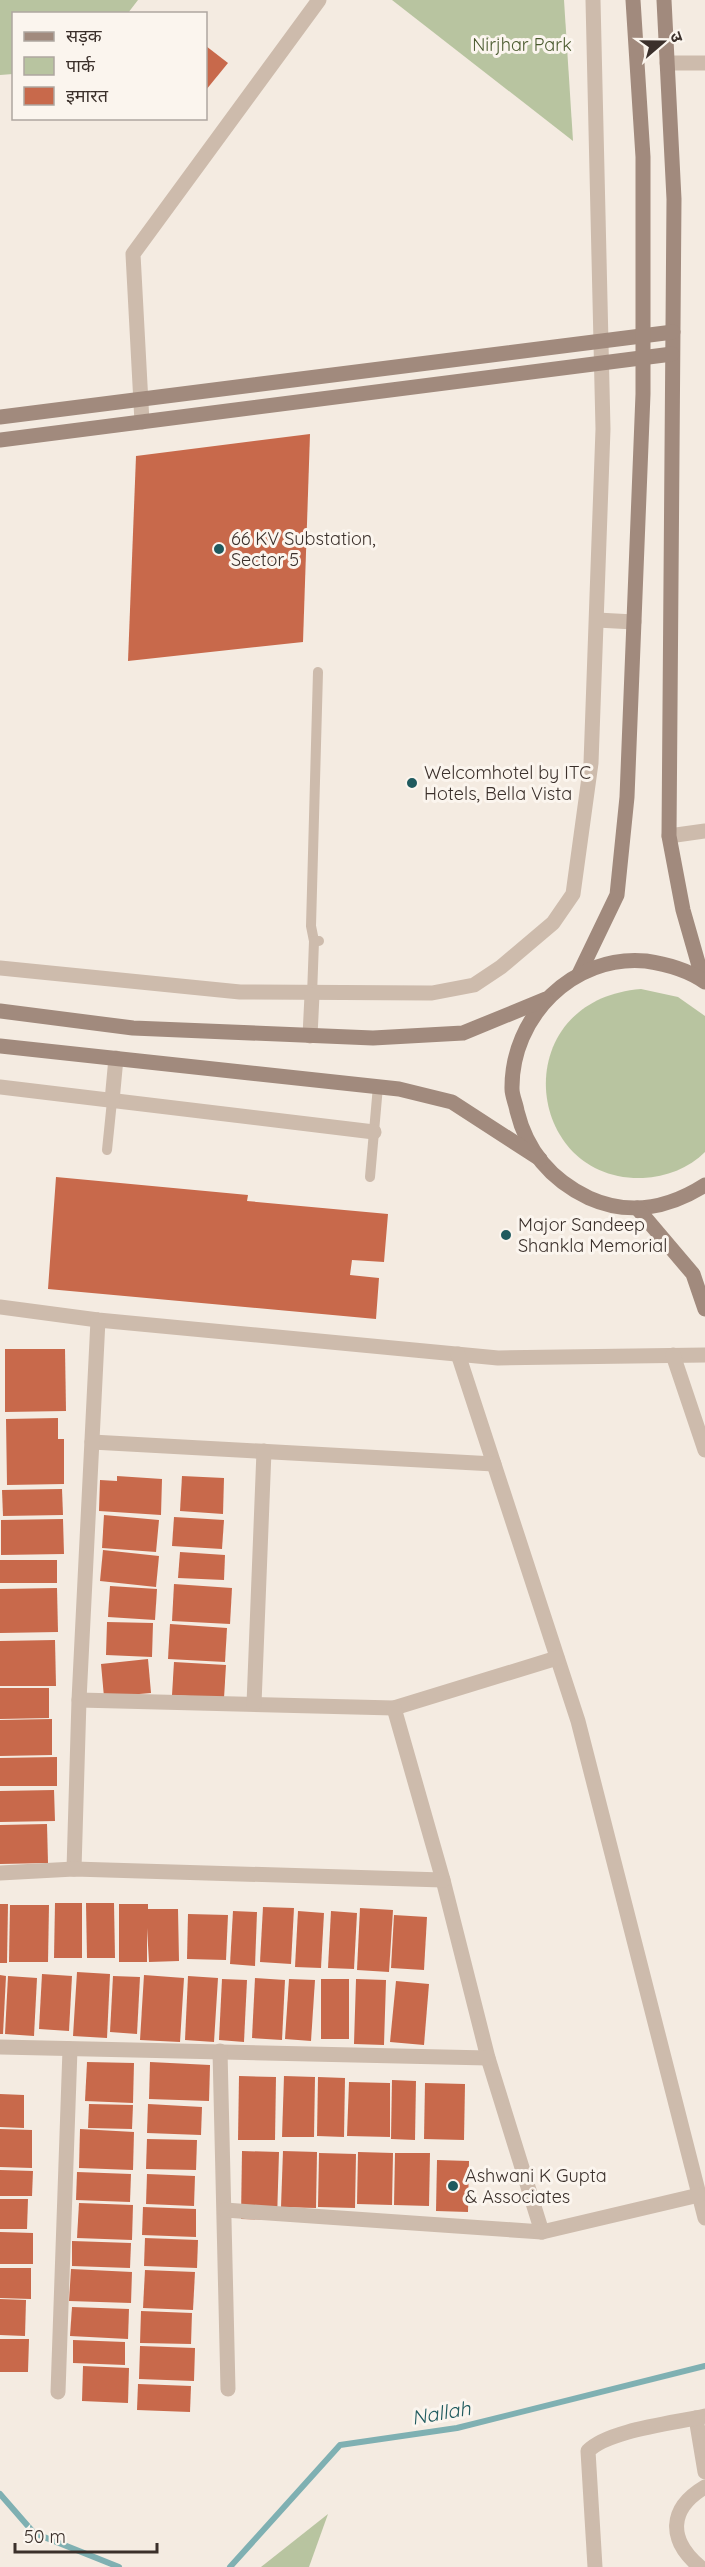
<svg xmlns="http://www.w3.org/2000/svg" width="705" height="2567" viewBox="0 0 705 2567" font-family="Quicksand,'Noto Sans Devanagari',sans-serif">
	<style>
		.green { fill: #b8c4a0 }
		.lines { fill: none; stroke-linecap: round; stroke-linejoin: round }
		.stream { stroke: #7fb0b2; stroke-width: 6 }
		.building { fill: #c8694b }
		.lane { stroke: #cdbbac; stroke-width: 10 }
		.street { stroke: #cdbbac; stroke-width: 15 }
		.secondary { stroke: #a18a7d; stroke-width: 15 }
		.poi-dot { fill: #1f5a5e; stroke: #fbf5ee; stroke-width: 2 }
		.labels { text-anchor: middle; stroke-width: 6; stroke-linejoin: round; paint-order: stroke }
		.park-label { font-size: 18px; fill: #4a5a2e; stroke: #fbf5ee }
		.poi-label { font-size: 18px; fill: #3b302b; stroke: #fbf5ee; text-anchor: start }
		.water-label { font-size: 20px; font-style: italic; fill: #1f5a5e; stroke: #fbf5ee }
	</style>
	<rect width="100%" height="100%" fill="#f4ebe1"/>
	<g class="green">
		<polygon points="0,0 138,0 128,13 14,14 13,74 0,75"/>
		<polygon points="392,0 564,0 573,141"/>
		<path d="M641,989L678,997L705,1016V1152C689,1168 666,1177 643,1178C523,1182 505,1000 641,989Z"/>
		<polygon points="328,2514 309,2567 261,2567"/>
	</g>
	<g class="lines">
		<g class="stream">
			<polyline points="0,2494 34,2533 119,2567"/>
			<polyline points="230,2567 340,2445 457,2428 705,2366"/>
		</g>
	</g>
	<g class="building">
		<polygon points="206,46 228,63 206,90"/>
		<polygon points="310,434 303,642 128,661 136,456"/>
		<polygon points="56,1177 248,1195 247,1201 388,1214 384,1262 352,1260 350,1275 379,1278 376,1319 48,1289"/>
		<polygon points="5,1349 65,1349 66,1411 5,1412"/>
		<polygon points="58,1418 58,1439 64,1439 64,1484 7,1485 6,1419"/>
		<polygon points="117,1476 162,1479 161,1515 99,1511 100,1480 117,1481"/>
		<polygon points="182,1476 224,1478 223,1514 180,1511"/>
		<polygon points="62,1489 63,1515 3,1516 2,1490"/>
		<polygon points="104,1515 159,1520 156,1552 102,1548"/>
		<polygon points="174,1517 224,1520 222,1549 172,1546"/>
		<polygon points="63,1519 64,1554 1,1555 1,1520"/>
		<polygon points="103,1550 159,1556 156,1587 100,1581"/>
		<polygon points="180,1552 225,1555 224,1580 178,1578"/>
		<rect x="0" y="1560" width="57" height="23"/>
		<polygon points="174,1584 232,1588 230,1624 172,1621"/>
		<polygon points="110,1586 157,1589 155,1620 108,1617"/>
		<polygon points="57,1588 58,1632 0,1633 0,1589"/>
		<polygon points="107,1622 153,1623 152,1657 106,1655"/>
		<polygon points="170,1624 227,1628 225,1662 168,1659"/>
		<polygon points="55,1640 56,1686 0,1686 0,1641"/>
		<polygon points="148,1659 151,1693 104,1697 101,1664"/>
		<polygon points="174,1662 226,1665 224,1698 172,1695"/>
		<polygon points="0,1688 49,1688 49,1718 0,1719"/>
		<polygon points="52,1719 52,1755 0,1756 0,1720"/>
		<polygon points="57,1757 57,1786 0,1786 0,1758"/>
		<polygon points="54,1790 55,1821 0,1822 0,1791"/>
		<polygon points="47,1824 48,1863 0,1864 0,1825"/>
		<polygon points="55,1903 82,1903 82,1958 54,1958"/>
		<polygon points="86,1903 114,1903 115,1958 87,1958"/>
		<polygon points="0,1904 8,1904 7,1963 0,1963"/>
		<polygon points="119,1904 148,1904 148,1909 178,1909 179,1961 149,1962 147,1928 147,1962 119,1962"/>
		<polygon points="10,1905 49,1905 48,1962 9,1962"/>
		<polygon points="263,1907 294,1908 291,1964 260,1962"/>
		<polygon points="360,1908 393,1910 389,1972 357,1970"/>
		<polygon points="233,1911 257,1912 255,1966 230,1964"/>
		<polygon points="298,1911 324,1913 321,1968 295,1967"/>
		<polygon points="331,1911 357,1913 354,1969 328,1968"/>
		<polygon points="188,1914 228,1915 226,1960 187,1959"/>
		<polygon points="394,1915 427,1917 424,1970 391,1968"/>
		<polygon points="77,1972 110,1974 107,2038 73,2036"/>
		<polygon points="42,1974 72,1976 69,2031 39,2029"/>
		<polygon points="0,1975 6,1976 3,2034 0,2034"/>
		<polygon points="144,1975 184,1978 180,2042 140,2040"/>
		<polygon points="8,1976 37,1978 34,2036 5,2034"/>
		<polygon points="113,1976 140,1977 137,2034 110,2032"/>
		<polygon points="188,1976 218,1978 214,2042 185,2040"/>
		<polygon points="255,1978 285,1980 282,2040 252,2038"/>
		<polygon points="222,1979 247,1980 244,2042 219,2040"/>
		<polygon points="289,1979 315,1980 311,2041 285,2039"/>
		<rect x="321" y="1979" width="28" height="60"/>
		<polygon points="356,1979 386,1980 384,2045 354,2044"/>
		<polygon points="396,1981 429,1984 424,2045 390,2042"/>
		<polygon points="87,2062 134,2063 133,2103 85,2101"/>
		<polygon points="150,2062 210,2065 209,2101 149,2099"/>
		<polygon points="239,2076 276,2077 275,2140 238,2140"/>
		<polygon points="284,2076 315,2077 314,2137 282,2137"/>
		<polygon points="318,2077 345,2078 344,2137 317,2136"/>
		<polygon points="392,2080 416,2081 415,2140 391,2139"/>
		<polygon points="349,2082 390,2083 390,2137 347,2136"/>
		<polygon points="425,2083 465,2084 464,2140 424,2139"/>
		<polygon points="0,2094 24,2095 24,2128 0,2127"/>
		<polygon points="89,2104 133,2105 132,2129 88,2128"/>
		<polygon points="148,2104 202,2107 201,2135 147,2133"/>
		<polygon points="0,2129 32,2130 32,2168 0,2167"/>
		<polygon points="80,2129 134,2132 133,2170 79,2168"/>
		<polygon points="147,2139 197,2140 196,2170 146,2169"/>
		<polygon points="242,2151 279,2152 277,2220 241,2219"/>
		<polygon points="283,2151 317,2152 316,2208 281,2207"/>
		<polygon points="358,2152 393,2153 392,2205 357,2204"/>
		<polygon points="319,2153 356,2154 355,2208 318,2207"/>
		<polygon points="395,2153 430,2153 429,2206 394,2205"/>
		<polygon points="437,2160 469,2161 468,2212 436,2211"/>
		<polygon points="0,2170 33,2171 32,2196 0,2196"/>
		<polygon points="77,2172 131,2174 130,2202 76,2200"/>
		<polygon points="147,2174 195,2176 194,2206 146,2204"/>
		<polygon points="0,2199 28,2199 27,2229 0,2229"/>
		<polygon points="79,2203 133,2205 132,2240 77,2238"/>
		<polygon points="143,2207 196,2209 196,2237 142,2235"/>
		<polygon points="0,2232 33,2233 33,2264 0,2264"/>
		<polygon points="145,2238 198,2240 197,2268 144,2266"/>
		<polygon points="72,2241 131,2243 130,2268 72,2266"/>
		<polygon points="0,2268 31,2268 31,2299 0,2298"/>
		<polygon points="71,2269 132,2272 131,2303 69,2301"/>
		<polygon points="145,2270 195,2272 193,2310 143,2308"/>
		<polygon points="0,2299 26,2300 25,2336 0,2335"/>
		<polygon points="72,2307 129,2309 128,2339 70,2336"/>
		<polygon points="141,2311 192,2313 191,2344 140,2343"/>
		<polygon points="0,2339 29,2339 28,2372 0,2372"/>
		<polygon points="73,2340 125,2342 125,2365 73,2363"/>
		<polygon points="140,2346 195,2348 194,2381 139,2379"/>
		<polygon points="83,2366 129,2368 128,2403 82,2401"/>
		<polygon points="138,2384 191,2386 190,2412 137,2410"/>
	</g>
	<g class="lines">
		<g class="lane">
			<polyline points="314,941 311,926 318,672"/>
			<polyline points="312,995 314,941 319,941"/>
			<polyline points="107,1150 112,1101"/>
			<polyline points="370,1177 378,1086"/>
		</g>
		<g class="street">
			<polyline points="667,63 705,63"/>
			<polyline points="142,422 133,254 319,0"/>
			<polyline points="597,620 634,622"/>
			<polyline points="669,836 705,831"/>
			<polyline points="0,968 240,992 432,993 474,985 501,967 553,923 573,894 591,763 603,429 593,0"/>
			<polyline points="310,1036 312,995"/>
			<polyline points="0,1087 374,1132"/>
			<polyline points="112,1101 116,1058"/>
			<polyline points="0,1307 98,1320 498,1358 705,1355"/>
			<polyline points="458,1354 578,1721 705,2218"/>
			<polyline points="673,1355 705,1450"/>
			<polyline points="92,1442 494,1464"/>
			<polyline points="79,1700 394,1708 557,1658"/>
			<polyline points="254,1704 264,1451"/>
			<polyline points="394,1708 443,1880 488,2058 542,2232"/>
			<polyline points="74,1869 79,1700 98,1320"/>
			<polyline points="0,1873 74,1869 443,1880"/>
			<polyline points="0,2047 488,2058"/>
			<polyline points="220,2051 228,2389"/>
			<polyline points="225,2210 542,2232 699,2195"/>
			<polyline points="58,2392 70,2049"/>
			<polyline points="696,2418 705,2472"/>
			<path d="M595,2567L588,2451C608,2430 675,2423 705,2416"/>
			<path d="M700,2567C668,2540 668,2509 705,2487"/>
		</g>
		<g class="secondary">
			<polyline points="664,0 674,199 669,836 683,910 703,980"/>
			<polyline points="0,417 673,332"/>
			<polyline points="0,440 672,354"/>
			<polyline points="579,974 617,895 627,797 643,394 643,157 633,0"/>
			<path d="M705,982C688,970 666,964 646,961C573,954 511,1017 512,1089C512,1096 516,1104 517,1111C527,1152 551,1180 589,1198C629,1216 669,1208 705,1185"/>
			<polyline points="0,1011 133,1028 373,1038 463,1033 546,999"/>
			<polyline points="0,1046 399,1089 452,1102 540,1159"/>
			<polyline points="637,1208 693,1274 705,1309"/>
		</g>
	</g>
	<g class="poi-dot">
		<circle cx="219" cy="549" r="6"/>
		<circle cx="412" cy="783" r="6"/>
		<circle cx="506" cy="1235" r="6"/>
		<circle cx="453" cy="2186" r="6"/>
	</g>
	<g class="labels">
		<g class="park-label">
			<text x="522" y="51">Nirjhar Park</text>
		</g>
		<g class="poi-label">
			<text x="231" y="545">66 KV Substation,<tspan x="231" dy="21">Sector 5</tspan></text>
			<text x="424" y="779">Welcomhotel by ITC<tspan x="424" dy="21">Hotels, Bella Vista</tspan></text>
			<text x="518" y="1231">Major Sandeep<tspan x="518" dy="21">Shankla Memorial</tspan></text>
			<text x="465" y="2182">Ashwani K Gupta<tspan x="465" dy="21">&amp; Associates</tspan></text>
		</g>
		<g class="water-label">
			<text transform="translate(441 2413) rotate(-10)" y="7">Nallah</text>
		</g>
	</g>
	<rect x="12" y="12" width="195" height="108" fill="#fbf5ee" stroke="#aea6a0" stroke-width="1.5"/>
	<rect x="24" y="32" width="30" height="9" fill="#a18a7d" stroke="#aea6a0" stroke-width="1.5"/>
	<text x="66" y="42" font-size="18" fill="#3b302b">सड़क</text>
	<rect x="24" y="57" width="30" height="18" fill="#b8c4a0" stroke="#aea6a0" stroke-width="1.5"/>
	<text x="66" y="72" font-size="18" fill="#3b302b">पार्क</text>
	<rect x="24" y="87" width="30" height="18" fill="#c8694b" stroke="#aea6a0" stroke-width="1.5"/>
	<text x="66" y="102" font-size="18" fill="#3b302b">इमारत</text>
	<g transform="translate(663 42) rotate(70)" stroke="#fbf5ee" stroke-width="4.5" paint-order="stroke">
	<path d="M0-4.5L10 22L0 15L-10 22Z" fill="#3b302b"/>
	<text y="-9" font-size="16" font-weight="bold" text-anchor="middle" fill="#3b302b">उ</text>
	</g>
	<path d="M15 2543v9h142v-9" fill="none" stroke="#3b302b" stroke-width="3"/>
	<text x="24" y="2543" font-size="18" fill="#3b302b" stroke="#fbf5ee" stroke-width="4.5" paint-order="stroke">50 m</text>
</svg>
